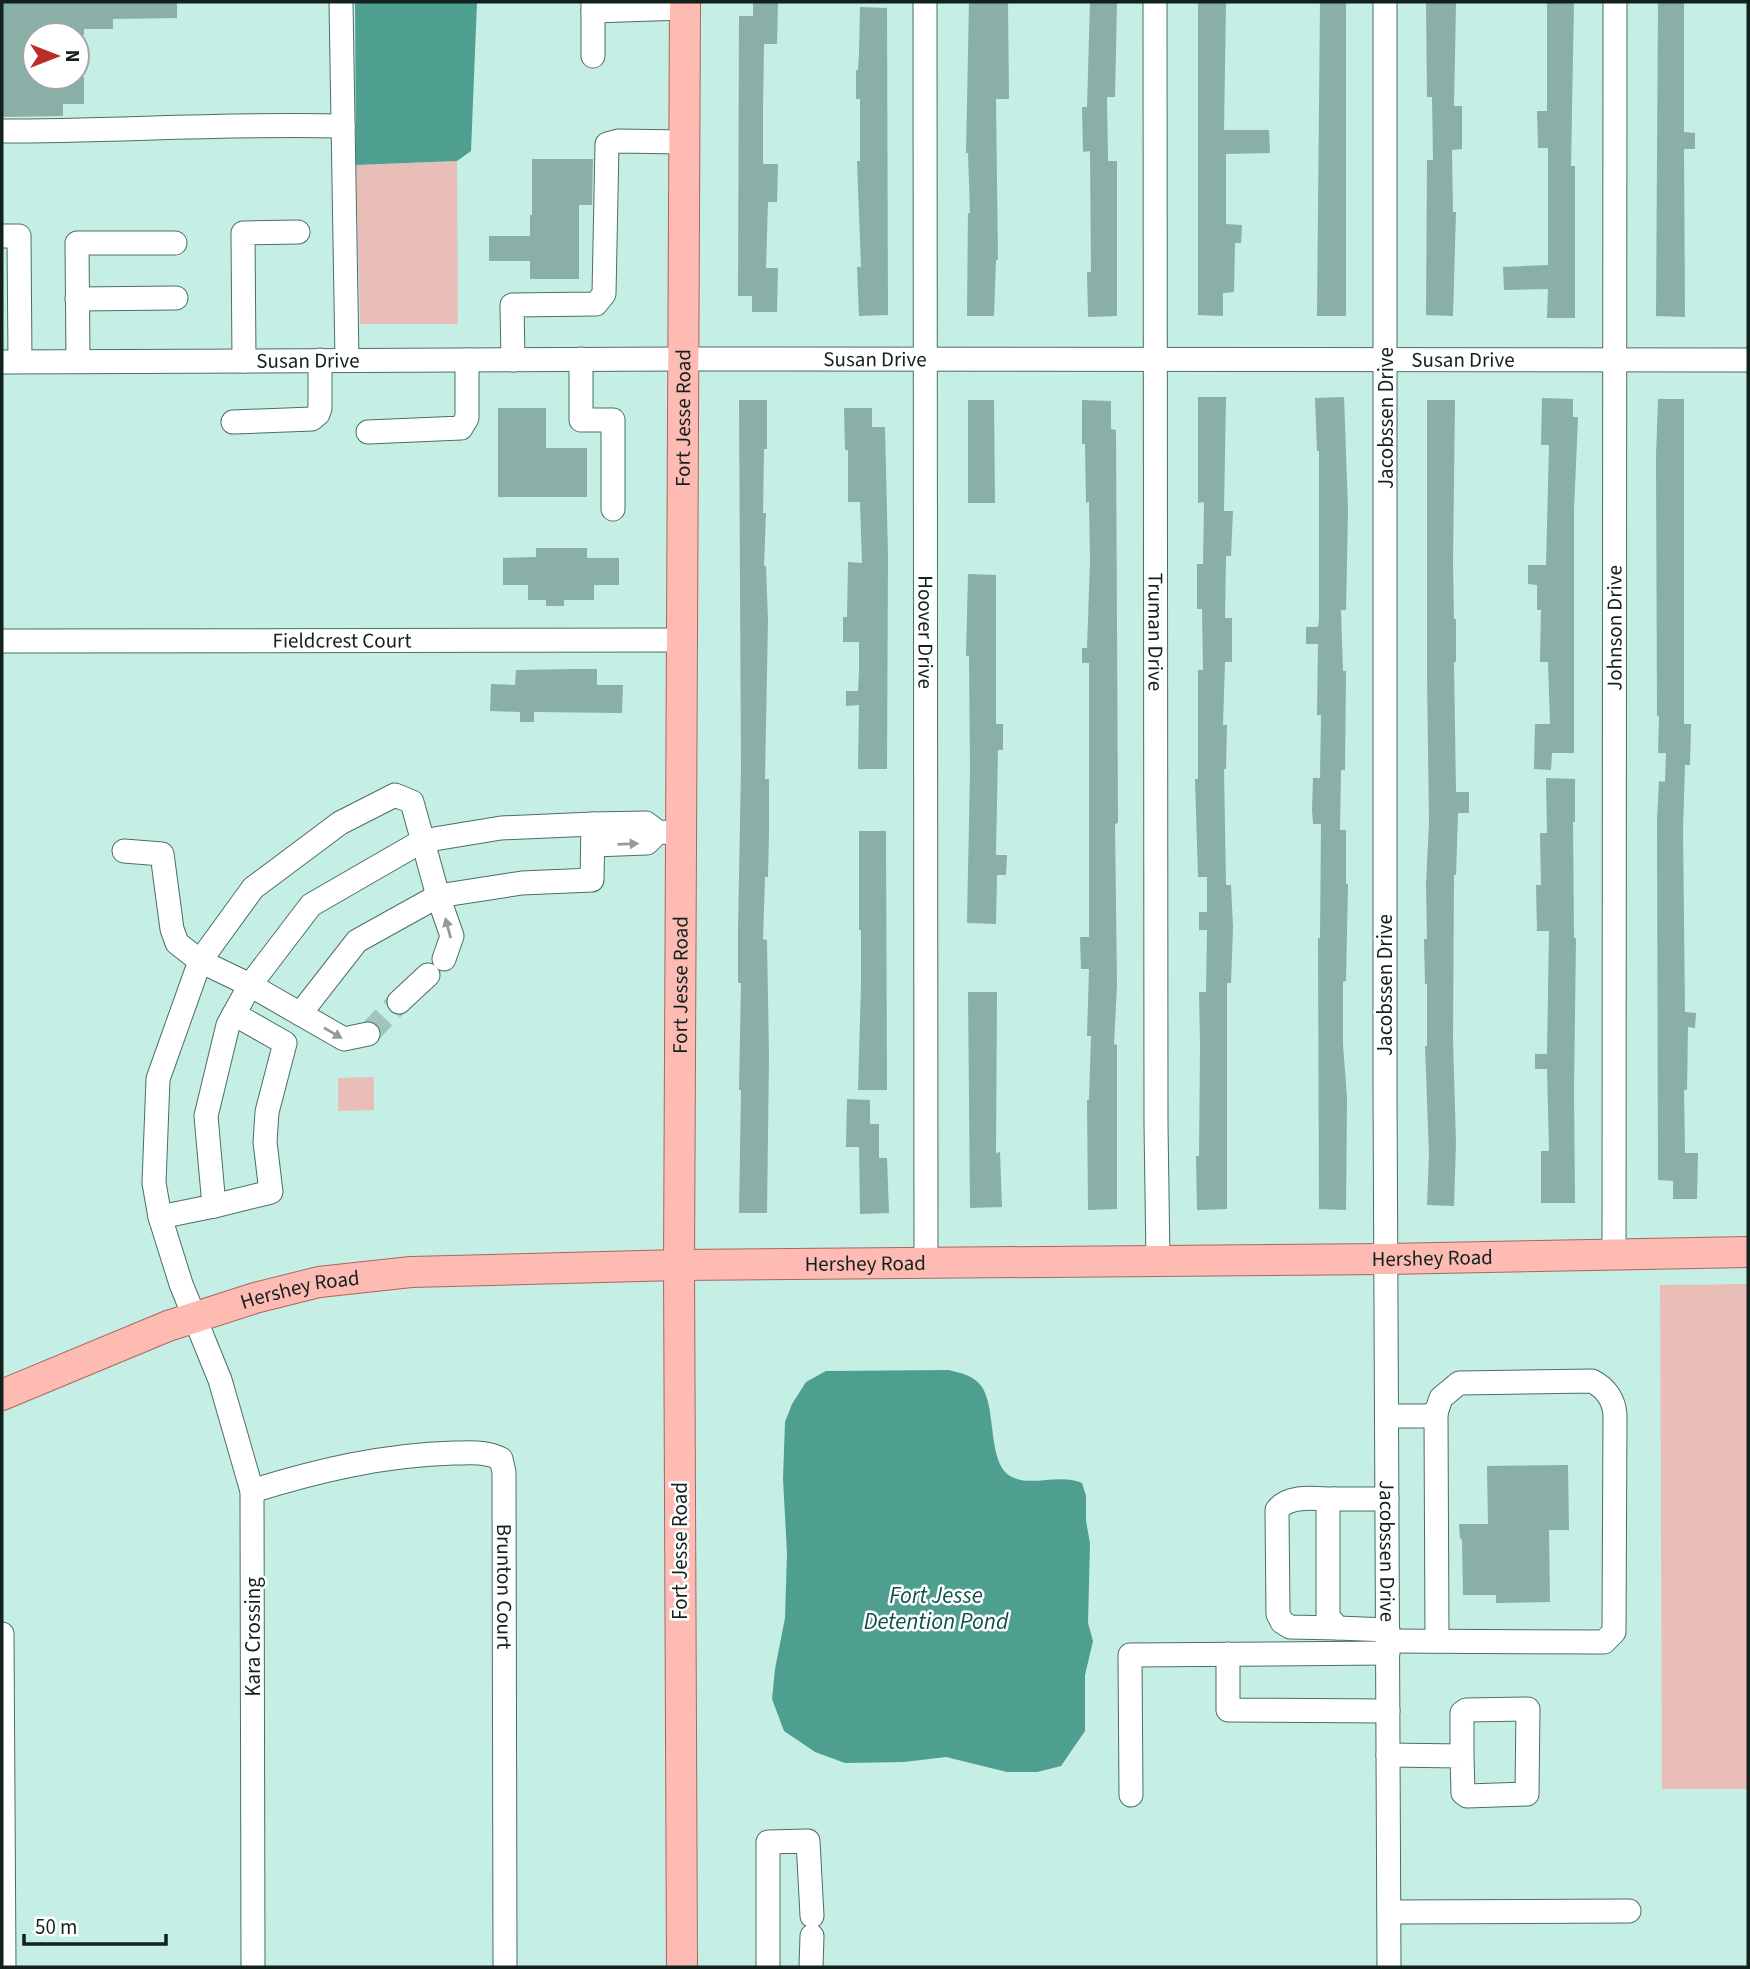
<svg xmlns="http://www.w3.org/2000/svg" width="1750" height="1969" viewBox="0 0 1750 1969" font-family="'Source Sans 3',sans-serif">
	<style>
		.green { fill: #eabeb8 }
		.water { fill: #4f9f90 }
		.building { fill: #89afa7 }
		.lines { fill: none; stroke-linecap: round; stroke-linejoin: round }
		.minor-tunnel { stroke: #a1c5bc; stroke-width: 23; stroke-dasharray: 23 11; stroke-linecap: butt }
		.minor-casing { stroke: #4a6f67; stroke-width: 25 }
		.major-casing { stroke: #a9675e; stroke-width: 32 }
		.minor { stroke: #fff; stroke-width: 23 }
		.major { stroke: #fdbbb3; stroke-width: 30 }
		.oneway { fill: #949b9a }
		.labels { text-anchor: middle; stroke-width: 5; stroke-linejoin: round; paint-order: stroke }
		.street-label { font-size: 21px; fill: #12211e; stroke: #fff }
		.water-label { font-size: 23px; font-style: italic; fill: #0d5248; stroke: #fff }
	</style>
	<rect width="100%" height="100%" fill="#c5eee4"/>
	<g class="green">
		<polygon points="457,161 458,324 360,324 356,165"/>
		<polygon points="374,1077 374,1110 338,1111 338,1078"/>
		<polygon points="1748,1284 1748,1789 1662,1789 1660,1285"/>
	</g>
	<g class="water">
		<polygon points="355,2 477,2 471,151 457,161 356,165"/>
		<path d="M949,1370C961,1373 975,1376 982,1387C997,1410 987,1465 1012,1477C1031,1487 1060,1473 1082,1483L1086,1496V1520L1090,1544L1088,1623L1093,1641L1085,1675V1731L1061,1766L1037,1772H1007L946,1757L904,1762L845,1763L815,1752L784,1731L772,1699L775,1669L785,1618L787,1553L783,1479L785,1422L792,1404L806,1382L826,1371Z"/>
	</g>
	<g class="building">
		<polygon points="2,2 177,2 177,18 113,19 113,29 84,29 84,35 35,35 35,77 84,77 84,104 63,104 63,116 2,117"/>
		<polygon points="753,2 778,2 777,44 764,44 763,107 763,164 778,164 777,202 768,202 766,268 778,268 777,312 752,312 752,296 738,296 739,16 753,16"/>
		<polygon points="969,2 1008,2 1009,99 996,99 998,260 996,260 994,316 967,316 968,213 970,213 968,153 966,153"/>
		<polygon points="1090,2 1117,2 1115,97 1107,97 1108,161 1117,161 1117,316 1088,317 1087,272 1091,272 1090,151 1083,152 1082,107 1087,107"/>
		<polygon points="1198,2 1226,2 1224,130 1269,130 1270,153 1226,154 1226,224 1242,225 1241,243 1235,243 1234,292 1223,293 1223,316 1198,315"/>
		<polygon points="1320,2 1346,2 1346,316 1317,316"/>
		<polygon points="1426,2 1456,2 1454,106 1462,106 1462,149 1452,150 1453,212 1456,212 1453,316 1426,315 1427,160 1433,160 1432,97 1427,97"/>
		<polygon points="1547,2 1574,2 1571,166 1575,166 1575,318 1547,318 1548,289 1504,290 1503,267 1548,265 1548,148 1538,148 1537,111 1547,111"/>
		<polygon points="1658,2 1684,2 1684,132 1695,133 1695,149 1684,149 1685,317 1656,316"/>
		<polygon points="860,7 887,8 888,315 859,316 857,267 861,267 857,161 860,161 860,99 856,99 856,70 858,70 859,53"/>
		<polygon points="532,159 593,159 592,205 579,205 579,279 530,279 530,261 489,261 489,236 530,236 530,215 532,215"/>
		<polygon points="1198,397 1226,397 1224,511 1233,511 1231,556 1226,556 1225,618 1232,618 1232,662 1225,662 1223,725 1227,725 1226,769 1224,769 1226,885 1231,885 1233,927 1231,983 1227,983 1227,1209 1197,1210 1196,1156 1199,1156 1200,1046 1199,992 1206,992 1207,930 1199,930 1199,912 1207,912 1207,877 1198,877 1195,779 1198,779 1198,670 1203,670 1202,609 1197,609 1197,564 1203,564 1204,502 1198,503"/>
		<polygon points="1344,397 1348,510 1346,610 1341,610 1343,671 1346,671 1345,770 1341,770 1340,830 1346,830 1346,884 1348,884 1346,981 1343,982 1343,1044 1347,1098 1346,1210 1319,1209 1318,938 1320,938 1321,824 1313,824 1312,809 1313,778 1320,778 1321,715 1317,715 1318,644 1306,644 1306,627 1318,627 1319,618 1319,451 1317,451 1315,398"/>
		<polygon points="1542,398 1573,399 1573,417 1578,417 1574,511 1574,753 1552,753 1551,770 1534,769 1535,724 1550,724 1548,662 1540,662 1541,610 1537,610 1537,585 1528,584 1528,565 1546,565 1549,445 1541,445"/>
		<polygon points="1658,399 1684,399 1684,724 1691,724 1690,765 1685,765 1683,830 1685,1012 1696,1013 1695,1028 1688,1027 1687,1090 1684,1090 1685,1153 1698,1153 1697,1199 1673,1199 1673,1181 1658,1180 1657,820 1659,781 1665,782 1666,753 1658,753 1659,716 1657,716 1656,456"/>
		<polygon points="739,400 767,400 767,449 764,449 763,513 766,513 764,566 766,566 768,619 765,779 769,779 769,834 768,877 765,877 763,939 767,940 769,1056 767,1213 739,1213 741,1090 739,1090 741,983 738,983 738,929 741,770"/>
		<polygon points="968,400 994,400 995,503 968,503"/>
		<polygon points="1082,400 1111,401 1111,429 1116,430 1118,823 1115,824 1117,985 1114,1044 1117,1045 1117,1209 1088,1210 1087,1100 1089,1100 1091,1036 1087,1036 1089,969 1081,969 1080,937 1089,937 1089,663 1082,663 1082,648 1087,648 1090,561 1089,502 1086,503 1085,444 1082,444"/>
		<polygon points="1427,400 1455,400 1453,562 1454,619 1456,619 1456,662 1454,662 1456,792 1469,792 1469,813 1458,813 1456,875 1454,875 1453,1039 1456,1143 1454,1206 1427,1205 1429,1154 1425,1046 1427,1046 1427,984 1425,984 1424,939 1427,939 1426,884 1429,822 1427,675"/>
		<polygon points="498,408 546,408 546,448 587,448 587,497 498,497"/>
		<polygon points="844,408 872,408 872,427 885,427 888,556 887,769 858,769 859,705 846,706 846,691 858,691 859,671 859,642 843,642 843,617 847,617 848,562 862,563 860,502 848,502 848,450 845,450"/>
		<polygon points="536,548 587,548 587,558 619,558 619,585 594,585 594,600 564,600 564,606 546,606 546,600 528,600 528,585 503,585 503,558 536,557"/>
		<polygon points="968,574 996,575 996,724 1003,724 1003,750 998,750 996,855 1007,855 1006,875 997,875 996,924 967,923 970,770 969,656 966,656"/>
		<polygon points="576,669 597,669 597,685 623,685 622,713 534,712 534,722 520,722 520,712 490,711 491,684 515,685 516,670"/>
		<polygon points="1546,778 1575,779 1575,822 1573,822 1574,938 1576,938 1574,1090 1575,1203 1541,1203 1541,1151 1549,1151 1547,1069 1535,1069 1535,1054 1547,1054 1549,931 1537,931 1536,885 1541,885 1540,833 1547,833"/>
		<polygon points="859,831 886,831 887,1090 858,1090 861,985 861,930 859,930"/>
		<polygon points="968,992 997,992 996,1153 1000,1152 1002,1207 970,1208"/>
		<polygon points="847,1099 870,1100 870,1124 879,1124 879,1158 887,1158 889,1213 860,1214 859,1147 846,1147"/>
		<polygon points="1568,1465 1569,1530 1549,1530 1550,1602 1496,1603 1496,1595 1463,1595 1462,1540 1460,1538 1459,1524 1488,1524 1487,1466"/>
	</g>
	<g class="lines">
		<polyline class="minor-tunnel" points="368,1034 399,1002"/>
		<defs>
			<g id="minor">
				<polyline points="341,2 347,360"/>
				<polyline points="593,2 593,56"/>
				<path id="s1" d="M925,2L926,1264"/>
				<path id="s2" d="M1155,2L1156,1124L1158,1261"/>
				<path id="s3" d="M1385,2V1088L1389,1967"/>
				<polyline points="593,11 684,8"/>
				<path d="M2,131C116,131 229,123 343,126"/>
				<polyline points="2,236 19,236 20,361"/>
				<polyline points="77,299 176,298"/>
				<polyline points="581,359 581,420 613,420 613,509"/>
				<polyline points="513,360 512,305 596,304 604,294 607,144 618,141 684,142"/>
				<polyline points="78,361 77,243 175,243"/>
				<polyline points="244,361 243,233 298,232"/>
				<path id="s4" d="M2,362L683,359L1748,360"/>
				<polyline points="233,422 312,419 318,414 320,408 320,360"/>
				<polyline points="368,432 461,428 467,418 467,360"/>
				<path id="s5" d="M2,641L682,640"/>
				<polyline points="593,845 647,843 658,832"/>
				<polyline points="124,851 162,854 172,929 177,943 200,961 250,985 344,1039 368,1034"/>
				<polyline points="399,1002 428,975"/>
				<polyline points="300,1014 357,941 438,896 522,883 592,880 593,824"/>
				<polyline points="214,1206 271,1192 265,1142 267,1112 285,1043 234,1014"/>
				<polyline points="160,1217 214,1206 206,1116 228,1025 250,985 311,905 422,841 501,828 593,824 646,823 658,832 681,833"/>
				<path id="s6" d="M1614,1254L1615,2"/>
				<polyline points="1436,1413 1437,1641"/>
				<path d="M1387,1416H1426L1436,1413L1441,1398L1459,1383L1592,1381C1606,1388 1614,1400 1615,1415L1614,1632L1604,1642L1388,1641"/>
				<path id="s7" d="M252,1491C319,1470 384,1455 454,1453C471,1453 486,1451 501,1459L504,1472L505,1967"/>
				<path d="M1334,1499C1316,1499 1289,1494 1277,1510L1278,1614L1282,1622L1290,1627L1338,1628"/>
				<polyline points="1387,1499 1334,1499 1328,1505 1328,1617 1338,1628 1388,1630"/>
				<polyline points="2,1634 4,1967"/>
				<polyline points="1228,1654 1228,1710 1388,1711"/>
				<polyline points="1388,1755 1462,1756 1462,1713 1466,1710 1528,1709 1527,1794 1467,1796 1463,1793 1462,1756"/>
				<polyline points="1131,1795 1130,1655 1388,1653"/>
				<polyline points="1389,1912 1629,1911"/>
				<polyline points="253,1967 252,1491 220,1380 181,1284 160,1217 154,1183 158,1079 200,961 253,888 340,823 395,795 412,802 438,896 452,936 444,959"/>
				<polyline points="768,1967 768,1842 808,1841 812,1916"/>
				<polyline points="811,1967 812,1936"/>
			</g>
			<g id="major">
				<path id="s8" d="M2,1395L168,1326L255,1298L319,1282L411,1272L679,1265L1386,1259L1748,1252"/>
				<path id="s9" d="M682,1967L679,1265L685,2"/>
			</g>
		</defs>
		<use href="#minor" class="minor-casing"/>
		<use href="#major" class="major-casing"/>
		<use href="#minor" class="minor"/>
		<use href="#major" class="major"/>
	</g>
	<defs><path id="oneway-solid" d="M-6-.8H1V-3.2L6.5 0L1 3.2V.8H-6Z" transform="scale(1.75)"/></defs>
	<g class="oneway">
		<use href="#oneway-solid" transform="translate(628 844) rotate(-2)"/>
		<use href="#oneway-solid" transform="translate(448 928) rotate(-105)"/>
		<use href="#oneway-solid" transform="translate(333 1033) rotate(30)"/>
	</g>
	<g class="labels">
		<g class="street-label">
			<text dy="7" stroke="none"><textPath href="#s4" startOffset="873">Susan Drive</textPath></text>
			<text dy="7" stroke="none"><textPath href="#s4" startOffset="306">Susan Drive</textPath></text>
			<text dy="7" stroke="none"><textPath href="#s4" startOffset="1461">Susan Drive</textPath></text>
			<text dy="7" stroke="none"><textPath href="#s9" startOffset="1549">Fort Jesse Road</textPath></text>
			<text transform="translate(1386 418) rotate(-90)" y="7">Jacobssen Drive</text>
			<text dy="7" stroke="none"><textPath href="#s6" startOffset="626">Johnson Drive</textPath></text>
			<text dy="7" stroke="none"><textPath href="#s2" startOffset="630">Truman Drive</textPath></text>
			<text dy="7" stroke="none"><textPath href="#s1" startOffset="630">Hoover Drive</textPath></text>
			<text dy="7" stroke="none"><textPath href="#s5" startOffset="340">Fieldcrest Court</textPath></text>
			<text dy="7" stroke="none"><textPath href="#s9" startOffset="982">Fort Jesse Road</textPath></text>
			<text transform="translate(1385 985) rotate(-90)" y="7">Jacobssen Drive</text>
			<text dy="7" stroke="none"><textPath href="#s8" startOffset="1451">Hershey Road</textPath></text>
			<text dy="7" stroke="none"><textPath href="#s8" startOffset="884">Hershey Road</textPath></text>
			<text dy="7" stroke="none"><textPath href="#s8" startOffset="317">Hershey Road</textPath></text>
			<text transform="translate(680 1551) rotate(-90)" y="7">Fort Jesse Road</text>
			<text dy="7" stroke="none"><textPath href="#s3" startOffset="1549">Jacobssen Drive</textPath></text>
			<text dy="7" stroke="none"><textPath href="#s7" startOffset="382">Brunton Court</textPath></text>
			<text transform="translate(253 1637) rotate(-90)" y="7">Kara Crossing</text>
		</g>
		<g class="water-label">
			<text x="936" y="1603">Fort Jesse<tspan x="936" dy="26">Detention Pond</tspan></text>
		</g>
	</g>
	<rect width="1750" height="1969" fill="none" stroke="#12211e" stroke-width="7"/>
	<g transform="translate(56 56) rotate(90)"><circle r="33" fill="#ffffff" stroke="#a0a6a5" stroke-width="2"/>
	<path d="M0-5L12 26L0 18L-12 26Z" fill="#bc2d29"/>
	<text y="-10" font-size="19" font-weight="bold" text-anchor="middle" fill="#12211e">N</text>
	</g>
	<path d="M24 1934v10h142v-10" fill="none" stroke="#12211e" stroke-width="3.5"/>
	<text x="35" y="1934" font-size="21" fill="#12211e" stroke="#ffffff" stroke-width="5" paint-order="stroke">50 m</text>
</svg>
